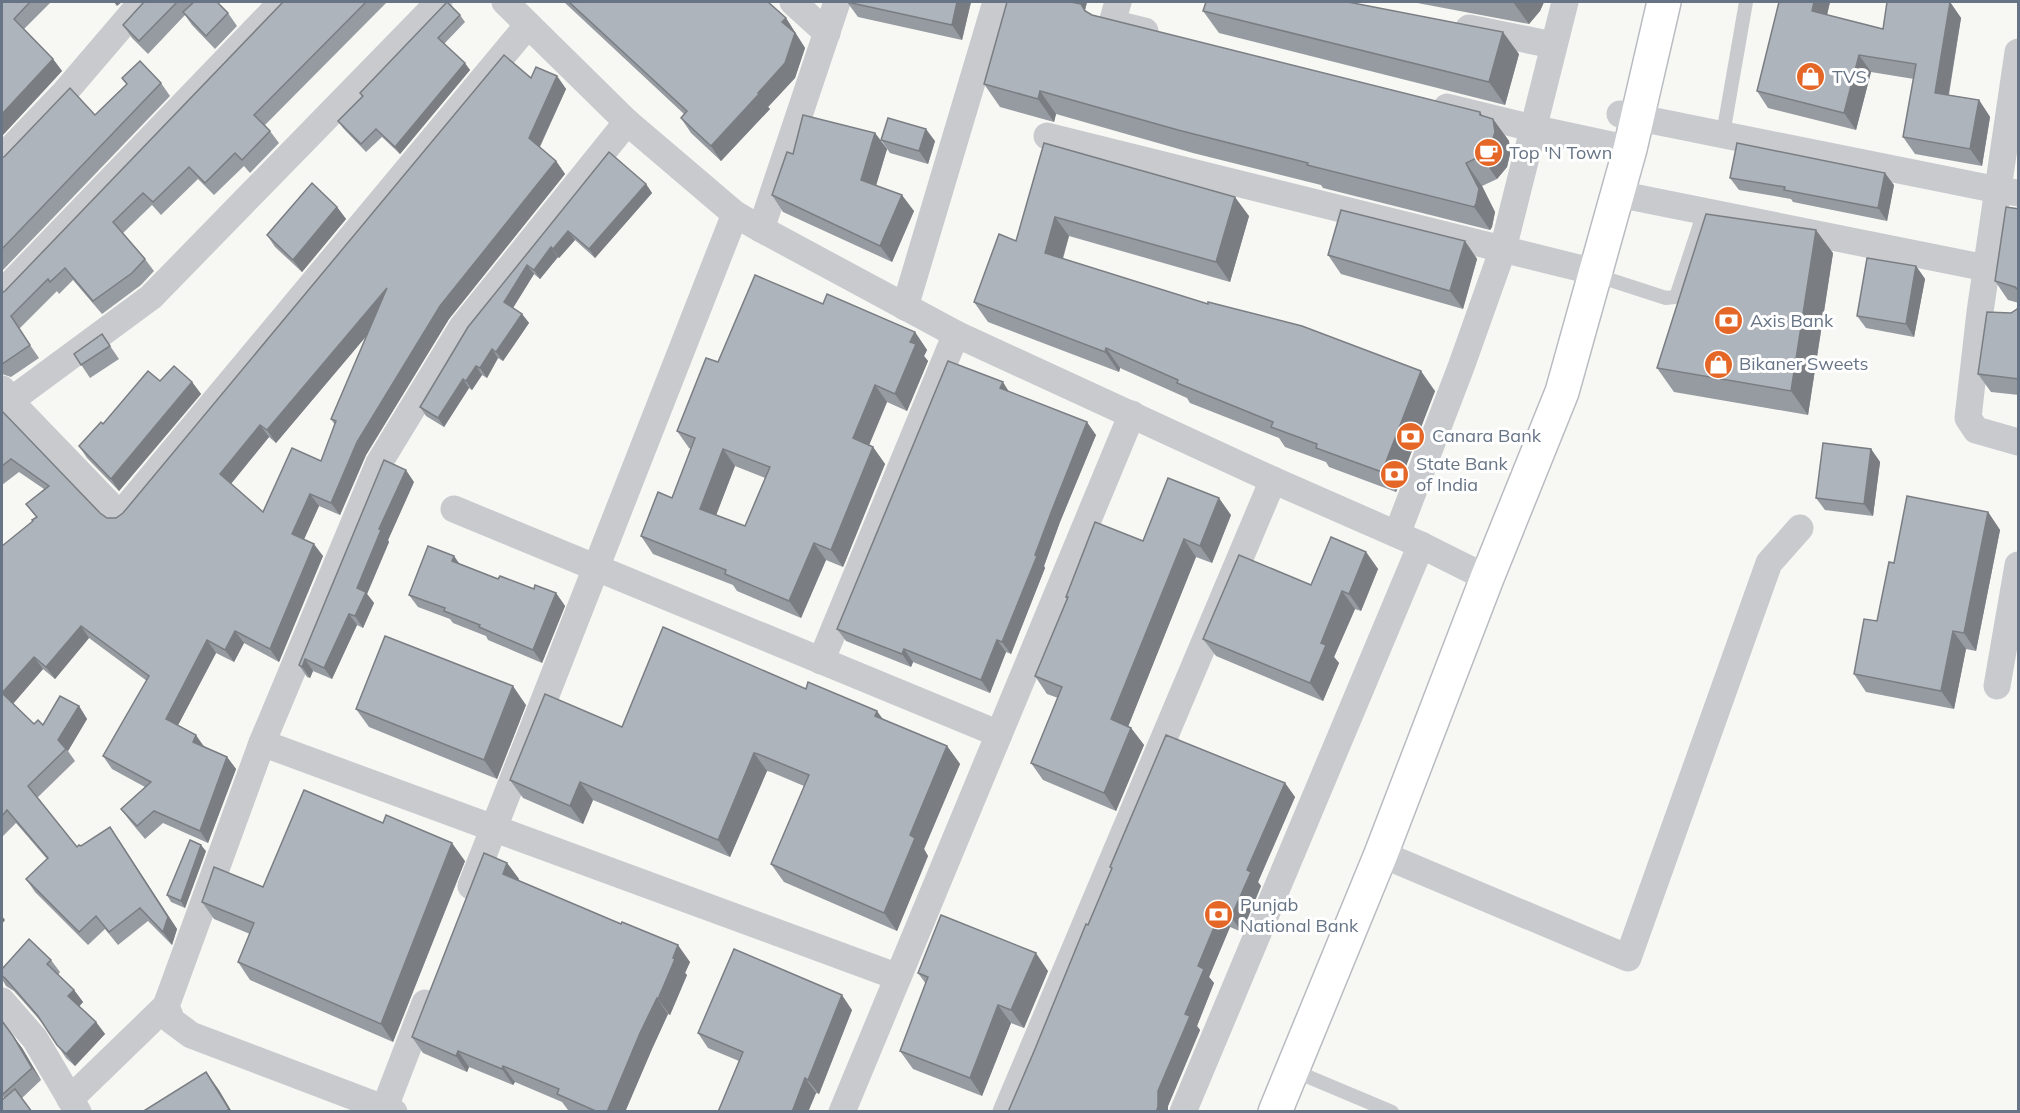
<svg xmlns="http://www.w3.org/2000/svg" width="2020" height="1113" viewBox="0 0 2020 1113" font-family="Mulish,sans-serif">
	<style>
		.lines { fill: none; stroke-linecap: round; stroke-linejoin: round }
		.primary-casing { stroke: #b8bbc0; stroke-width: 36 }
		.lane { stroke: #c8cace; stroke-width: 14 }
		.street { stroke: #c8cace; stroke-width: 27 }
		.primary { stroke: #fff; stroke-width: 33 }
		.wall { fill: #969ba1; fill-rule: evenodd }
		.shaded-wall { fill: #7a7e83 }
		.building { fill: #aeb4bb; stroke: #7a7e83; stroke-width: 1.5; fill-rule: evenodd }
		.labels { text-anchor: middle; stroke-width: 6; stroke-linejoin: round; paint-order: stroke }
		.poi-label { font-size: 18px; fill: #667486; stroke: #fff; text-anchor: start }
	</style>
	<rect width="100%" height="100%" fill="#f7f7f4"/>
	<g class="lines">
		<defs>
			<polyline id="primary" points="1275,1112 1381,854 1487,578 1562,392 1630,149 1664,2"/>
		</defs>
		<use href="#primary" class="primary-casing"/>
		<g class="lane">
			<polyline points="1723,134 1746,2"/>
			<polyline points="1595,275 1666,298 1675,297 1677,294 1704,212"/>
			<polyline points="1292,1070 1392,1112"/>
		</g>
		<g class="street">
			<polyline points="505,2 627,122 735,214 761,229 956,334 1273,480 1421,545 1487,578"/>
			<polyline points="793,2 827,33"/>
			<polyline points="1118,2 1112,23 1145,31"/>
			<polyline points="1469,28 1553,45"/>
			<polyline points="2018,52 1980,312 1968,418 1976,430 2018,442"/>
			<polyline points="1447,107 1532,128 1630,149"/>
			<polyline points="1620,114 1998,190 2018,193"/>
			<polyline points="1047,136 1579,268"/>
			<polyline points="2,158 65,92 142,2"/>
			<polyline points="1618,194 1986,268"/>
			<polyline points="761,229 837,2"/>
			<polyline points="2,293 282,2"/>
			<polyline points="905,307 996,2"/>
			<polyline points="2,389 10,401 120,515 528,25"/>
			<polyline points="10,401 151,297 439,2"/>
			<polyline points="454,509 999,734"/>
			<polyline points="1397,534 1461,367 1503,249 1565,2"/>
			<polyline points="821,661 956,334"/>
			<polyline points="1997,686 2018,565"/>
			<polyline points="262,743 898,977"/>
			<polyline points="1381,854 1628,958 1769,563 1800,528"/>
			<polyline points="471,886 735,214"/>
			<polyline points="2,1001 35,1039 78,1112"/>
			<polyline points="70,1099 166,1006"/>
			<polyline points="383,1112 425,1003"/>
			<polyline points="394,1112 191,1035 172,1021 166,1006 262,743 379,463 462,327 627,122"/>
			<polyline points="842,1112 1132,414"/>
			<polyline points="1006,1112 1273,480"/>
			<polyline points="1183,1112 1421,545"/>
		</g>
		<use href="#primary" class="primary"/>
	</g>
	<g class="wall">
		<polygon points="2,2 51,2 24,29 53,59 62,71 2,136"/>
		<polygon points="144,2 217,2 228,13 237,26 215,49 192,25 185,15 148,54 132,38 123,25"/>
		<polygon points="283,2 387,2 265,125 270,131 279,143 250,173 244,166 214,195 198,179 161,215 152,205 123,233 145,259 154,271 141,285 102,314 73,280 59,294 57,291 19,329 39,358 11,377 2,374 2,293 5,291"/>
		<polygon points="564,2 768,2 786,18 805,48 795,78 768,107 770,109 721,161 691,133 681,118 684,114"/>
		<polygon points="847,2 971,2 962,40 858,17"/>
		<polygon points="1007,2 1087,2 1085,10 1092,15 1493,119 1509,141 1510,154 1507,167 1497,179 1482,186 1495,212 1492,227 1490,230 1323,188 1321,185 1193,153 1056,114 1054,122 1000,107 984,84"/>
		<polygon points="1412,2 1544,2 1540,11 1529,24"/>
		<polygon points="1779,2 1830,2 1827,15 1883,29 1887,2 1950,2 1961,18 1949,95 1979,100 1990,117 1982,166 1915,154 1903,137 1914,79 1871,72 1856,130 1768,108 1757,91"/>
		<polygon points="1203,11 1519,54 1505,105 1219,33"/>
		<polygon points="460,15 465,22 444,44 470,70 400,154 382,137 366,152 343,128 338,121 362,97 360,93"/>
		<path d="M557,76L566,89L540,147L556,161L565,174L449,319L366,455L340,515L319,506L304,539L323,556L279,662L244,643L234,662L216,653L178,725L205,747L227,757L236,769L208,843L163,823L145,839L130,821L121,809L145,787L112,769L103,756L147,681L89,638L55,679L43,669L13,704L34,724L43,725L79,706L87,719L68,751L75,761L37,798L77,847L119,840L177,929L172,945L148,921L118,945L105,929L88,945L35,892L26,879L47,859L16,823L2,837V546L33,521L36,517L26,504L44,489L19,472L2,485V411L100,513L107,518H116L123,513L531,78ZM367,335L331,419L335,425L321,461L263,512L231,484L269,437L276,443Z"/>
		<polygon points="122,78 161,83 170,96 2,271 2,158 95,115 127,84"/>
		<polygon points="875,133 887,149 876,185 914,211 892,262 783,212 772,195 793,154"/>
		<polygon points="881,140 935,141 928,164 890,153"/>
		<polygon points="1044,143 1249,216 1230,282 1069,236 1063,259 1435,391 1396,492 1329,467 1326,462 1285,447 1279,438 1190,403 1187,398 1120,368 1119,372 988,322 974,302 1016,241"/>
		<polygon points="609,152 646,184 652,193 595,258 575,240 559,258 558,257 540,279 534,274 513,308 522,314 529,323 503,361 498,358 487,378 482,375 472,390 469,388 444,427 426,416 420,407"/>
		<polygon points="1730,178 1894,185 1887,221 1793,202 1791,199 1739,190"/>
		<polygon points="337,207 346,219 302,272 275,247 267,235"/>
		<polygon points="2019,209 2019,303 2008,300 1995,281"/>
		<polygon points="1465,241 1477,259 1463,309 1341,274 1328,255"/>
		<polygon points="1833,253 1808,415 1674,392 1657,368"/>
		<polygon points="1916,266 1925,279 1914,337 1866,328 1857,316"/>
		<path d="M823,304L915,332L927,350L924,356L928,361L907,411L887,402L869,445L873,447L885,464L843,567L826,560L801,618L737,591L733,585L653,554L641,536L672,498L691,449L689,448L677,431L718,362ZM735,466L765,478L745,526L716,515Z"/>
		<polygon points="2019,306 2019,395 1991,392 1978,374 2011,313 2017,309"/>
		<polygon points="102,334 119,359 90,378 74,354"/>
		<polygon points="160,381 192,382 201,394 119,491 87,458 79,446 103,424"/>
		<polygon points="1008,391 1096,435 1060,522 1044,566 1045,568 1011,654 1006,652 990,693 913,662 911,667 846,641 837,629"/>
		<polygon points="1871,449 1880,462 1873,516 1825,510 1816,498"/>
		<polygon points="414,482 388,540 389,542 367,594 374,603 363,628 357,625 332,679 313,671 310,678 307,677 299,665"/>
		<polygon points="1988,512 2000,530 1976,651 1966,649 1954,709 1866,692 1854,674 1877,621 1894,563"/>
		<polygon points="1231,515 1212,563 1196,557 1128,726 1131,728 1144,745 1116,811 1043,780 1031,763 1058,698 1047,694 1035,676 1067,599 1066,597 1143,541"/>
		<polygon points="1366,552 1378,569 1361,611 1355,609 1334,657 1339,663 1323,701 1216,656 1203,639 1311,585"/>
		<polygon points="454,556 459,564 498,579 534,589 556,593 565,606 542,663 488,640 486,636 453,623 450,619 418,607 409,595"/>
		<polygon points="806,689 947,746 960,764 924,849 928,856 897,931 784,882 771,864 804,786 771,772 767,771 730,857 593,800 583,824 523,798 510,780 622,727"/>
		<polygon points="526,705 497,779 369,727 356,709"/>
		<polygon points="1285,783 1295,797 1258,882 1261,886 1242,932 1230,927 1209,977 1214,983 1197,1026 1200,1030 1168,1106 1088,925 1112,870 1110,867"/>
		<polygon points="206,851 185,908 171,902 167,895"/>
		<polygon points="465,861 393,1042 250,980 238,962 250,934 214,919 202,902 263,887"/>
		<polygon points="507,863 519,879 518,880 690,962 685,973 687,975 670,1015 668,1014 652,1049 625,1112 571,1112 568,1110 562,1102 515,1082 513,1085 469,1067 467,1072 423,1053 412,1037"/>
		<polygon points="51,960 60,972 58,975 74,990 83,1002 79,1006 96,1022 105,1034 75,1066 66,1058 45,1026 14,991 6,986 2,979 2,969"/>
		<polygon points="1048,971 1024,1028 1011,1023 982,1096 913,1069 900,1051 926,984 918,973"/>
		<polygon points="852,1010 819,1094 816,1093 808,1112 718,1112 739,1061 708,1048 698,1033"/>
		<polygon points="2,1021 22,1048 41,1080 22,1098 4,1098 2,1095"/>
	</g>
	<g class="shaded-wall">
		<polygon points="114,2 122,2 117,6"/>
		<polygon points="957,2 971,2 962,40 952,25"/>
		<polygon points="1067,2 1087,2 1085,10 1097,27"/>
		<polygon points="1513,2 1544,2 1540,11 1529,24"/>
		<polygon points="1814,2 1830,2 1824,28 1812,11"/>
		<polygon points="1950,2 1961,18 1946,109 1935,93"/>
		<polygon points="786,18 805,48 795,78 768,107 770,109 721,161 711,146 758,93 782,22"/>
		<polygon points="1503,32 1519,54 1505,105 1489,82"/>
		<polygon points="1859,55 1871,72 1856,130 1844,113"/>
		<polygon points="53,59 62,71 2,136 2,114"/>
		<polygon points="465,63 470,70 400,154 395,147"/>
		<polygon points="557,76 566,89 538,150 529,138"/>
		<polygon points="1040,91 1056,114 1054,122 1038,99"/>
		<polygon points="1979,100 1990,117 1982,166 1970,149"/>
		<polygon points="1480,112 1494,133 1493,119 1509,141 1510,154 1507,167 1497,179 1481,156"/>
		<polygon points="926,129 935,141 928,164 919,151"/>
		<polygon points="875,133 887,149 873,196 861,180"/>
		<polygon points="556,161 565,174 449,319 366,455 340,515 331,503 357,442 440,306"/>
		<polygon points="1466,163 1482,186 1495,212 1492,227 1490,230 1474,207"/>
		<polygon points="1885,173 1894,185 1887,221 1878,208"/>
		<polygon points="646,184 652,193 595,258 589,249"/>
		<polygon points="902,195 914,211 892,262 880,246"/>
		<polygon points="1235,197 1249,216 1230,282 1216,262"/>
		<polygon points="337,207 346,219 302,272 293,260"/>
		<polygon points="1055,217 1069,236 1058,273 1045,253"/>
		<polygon points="1816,230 1833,253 1808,415 1791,391"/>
		<polygon points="568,231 575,240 559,258 553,249"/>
		<polygon points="1465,241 1477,259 1463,309 1450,291"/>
		<polygon points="551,247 558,257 540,279 534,270"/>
		<polygon points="527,265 534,274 511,311 504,302"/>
		<polygon points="1916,266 1925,279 1914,337 1906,324"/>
		<polygon points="387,288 396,301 276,443 267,430"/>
		<polygon points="522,314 529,323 503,361 496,352"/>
		<polygon points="915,332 927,350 924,356 928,361 907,411 895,394 910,342"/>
		<polygon points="1106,348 1120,368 1119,372 1105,352"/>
		<polygon points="492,349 498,358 487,378 480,368"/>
		<polygon points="476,366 482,375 472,390 466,381"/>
		<polygon points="1421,371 1435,391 1396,492 1382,472"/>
		<polygon points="463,379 469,388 444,427 438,418"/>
		<polygon points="192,382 201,394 119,491 111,479"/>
		<polygon points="1003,382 1011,395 1000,388"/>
		<polygon points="875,385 887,402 865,455 853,438"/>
		<polygon points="1087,422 1096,435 1060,522 1044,566 1045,568 1011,654 1002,642 1052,510"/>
		<polygon points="260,425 269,437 229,486 220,474"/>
		<polygon points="873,447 885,464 843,567 831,550"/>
		<polygon points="723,449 735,466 712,526 700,509"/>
		<polygon points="1871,449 1880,462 1873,516 1864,504"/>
		<polygon points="406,470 414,482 388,540 389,542 367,594 374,603 363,628 355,616 357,588 379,529"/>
		<polygon points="310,494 319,506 301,546 292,534"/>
		<polygon points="1219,498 1231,515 1212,563 1200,546"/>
		<polygon points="1988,512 2000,530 1976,651 1964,633"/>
		<polygon points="1184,539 1196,557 1124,737 1111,719"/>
		<polygon points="814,543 826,560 801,618 789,601"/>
		<polygon points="314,544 323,556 279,662 270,649"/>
		<polygon points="1366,552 1378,569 1361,611 1349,594"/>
		<polygon points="454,556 463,569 452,561"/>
		<polygon points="1342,591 1355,609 1334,657 1339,663 1323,701 1310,683 1321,643"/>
		<polygon points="556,593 565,606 542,663 533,650"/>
		<polygon points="349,614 357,625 332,679 324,668"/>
		<polygon points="81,626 89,638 55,679 46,667"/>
		<polygon points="235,631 244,643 234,662 225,650"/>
		<polygon points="1953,631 1966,649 1954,709 1941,691"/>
		<polygon points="207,640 216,653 175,731 166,719"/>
		<polygon points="997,640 1006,652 990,693 981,680"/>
		<polygon points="904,649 913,662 911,667 902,654"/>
		<polygon points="34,657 43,669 11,706 2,693"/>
		<polygon points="305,659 313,671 310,678 302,667"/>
		<polygon points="513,686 526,705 497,779 484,760"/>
		<polygon points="79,706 87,719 68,751 58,740"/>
		<polygon points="877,711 890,729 875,716"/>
		<polygon points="1131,728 1144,745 1116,811 1104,793"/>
		<polygon points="196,735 205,748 193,742"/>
		<polygon points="947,746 960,764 924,849 928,856 897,931 884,913 910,835"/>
		<polygon points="754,753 767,771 730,857 718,840"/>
		<polygon points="227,757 236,769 208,843 200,831"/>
		<polygon points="580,782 593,800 583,824 570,806"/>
		<polygon points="1285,783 1295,797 1258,882 1261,886 1242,932 1231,917 1247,870"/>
		<polygon points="110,827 177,929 172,945 163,932"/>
		<polygon points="452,843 465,861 393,1042 381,1024"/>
		<polygon points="201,845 206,851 185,908 181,901"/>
		<polygon points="507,863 519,879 514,890 503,874"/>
		<polygon points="1220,913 1230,927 1209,977 1214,983 1197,1026 1200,1030 1168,1106 1168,1112 1156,1112 1158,1091 1185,1014 1198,966"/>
		<polygon points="2,916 5,920 2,924"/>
		<polygon points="678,945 690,962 685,973 687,975 670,1015 658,999"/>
		<polygon points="1036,953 1048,971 1024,1028 1011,1010"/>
		<polygon points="74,990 83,1002 77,1009 68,996"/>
		<polygon points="842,995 852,1010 819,1094 808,1080"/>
		<polygon points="657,998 668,1014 652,1049 625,1112 607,1112 640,1033"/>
		<polygon points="998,1005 1011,1023 982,1096 970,1078"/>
		<polygon points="96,1022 105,1034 75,1066 66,1054"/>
		<polygon points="13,1036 22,1048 41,1080 32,1068"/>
		<polygon points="458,1051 469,1067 467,1072 456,1056"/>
		<polygon points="503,1066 515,1082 513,1085 502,1069"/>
		<polygon points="206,1072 219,1090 232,1112 230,1112"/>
		<polygon points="805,1078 816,1093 808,1112 792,1112"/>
	</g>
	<g class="building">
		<polygon points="2,2 30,2 14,19 53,59 2,114"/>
		<polygon points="144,2 177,2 139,41 123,25"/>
		<polygon points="194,2 217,2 228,13 206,36 183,12"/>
		<polygon points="283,2 366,2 254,115 270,131 242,160 235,153 205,183 189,167 153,202 143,193 113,222 145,259 132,273 93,301 65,268 50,282 48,279 11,316 30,345 2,364 2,293 5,291"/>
		<polygon points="447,2 460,15 438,38 465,63 395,147 376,129 361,144 338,121 363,96 360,93"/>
		<polygon points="569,2 768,2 786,18 782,22 795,33 785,63 758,93 759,94 711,146 681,118 687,111"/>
		<polygon points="847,2 957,2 952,25"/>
		<polygon points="1007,2 1071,2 1081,4 1085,11 1092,15 1480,112 1480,115 1493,119 1495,132 1491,145 1481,156 1466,163 1479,189 1476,204 1474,207 1307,165 1308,163 1178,130 1040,91 1038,99 984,84"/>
		<polygon points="1206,2 1348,2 1503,32 1489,82 1203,11"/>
		<polygon points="1779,2 1814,2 1812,11 1883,29 1887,2 1950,2 1935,93 1979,100 1970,149 1903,137 1916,64 1859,55 1844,113 1757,91"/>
		<path d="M504,55L531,78L536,67L557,76L529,138L556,161L440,306L357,442L331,503L310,494L292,534L314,544L270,649L235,631L225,650L207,640L166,719L196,735L193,742L227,757L200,831L154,811L137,826L121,809L151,782L103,756L149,676L81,626L46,667L34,657L2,693L34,724L38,720L43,725L60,696L79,706L58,740L66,749L28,786L77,847L79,845L81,846L110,827L168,917L163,932L140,908L109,932L96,916L79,932L26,879L48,858L7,810L2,816V546L33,521L32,520L37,517L26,504L49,486L11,459L2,466V411L100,513L107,518H116L123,513ZM387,288L331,419L336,421L321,461L292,448L263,512L220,474L260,425L267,430Z"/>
		<polygon points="140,61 161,83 2,249 2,158 5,156 70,88 95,115 127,84 122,78"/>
		<polygon points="803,115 875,133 861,180 902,195 880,246 772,195 787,152 793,154"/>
		<polygon points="888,118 926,129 919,151 881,140"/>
		<polygon points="1044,143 1235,197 1216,262 1055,217 1045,253 1208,304 1208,302 1302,326 1421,371 1382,472 1316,448 1317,444 1271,427 1273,422 1177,383 1178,380 1106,348 1105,352 974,302 999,234 1016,241"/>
		<polygon points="1737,143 1885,173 1878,208 1784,190 1785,187 1730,178"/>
		<polygon points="609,152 646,184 589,249 568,231 553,249 551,247 534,270 527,265 504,302 522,314 496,352 492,349 480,368 476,366 466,381 463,379 438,418 420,407 468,327"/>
		<polygon points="312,183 337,207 293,260 267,235"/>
		<polygon points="2006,207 2019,209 2019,291 2015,287 1995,281"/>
		<polygon points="1341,210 1465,241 1450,291 1328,255"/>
		<polygon points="1706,214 1816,230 1791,391 1657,368"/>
		<polygon points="1867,258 1916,266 1906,324 1857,316"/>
		<path d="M755,275L823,304L827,294L915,332L910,342L916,344L895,394L875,385L853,438L873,447L831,550L814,543L789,601L725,574L726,570L641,536L658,492L672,498L695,438L677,431L706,358L718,362ZM723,449L770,467L745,526L700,509Z"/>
		<polygon points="2019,306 2019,379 1978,374 1987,312 2011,313 2017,309"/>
		<polygon points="102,334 110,346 81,365 74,354"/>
		<polygon points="948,361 1003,382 1000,388 1087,422 1052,510 1035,555 1037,556 1002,642 997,640 981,680 904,649 902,654 837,629"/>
		<polygon points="174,366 192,382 111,479 79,446 101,422 103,424 148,371 160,381"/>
		<polygon points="1823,443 1871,449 1864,504 1816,498"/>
		<polygon points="384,460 406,470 379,529 381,530 357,588 366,592 355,616 349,614 324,668 305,659 302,667 299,665"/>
		<polygon points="1168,478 1219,498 1200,546 1184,539 1111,719 1131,728 1104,793 1031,763 1062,687 1035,676 1068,597 1066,597 1095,522 1143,541"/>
		<polygon points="1907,496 1988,512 1964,633 1953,631 1941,691 1854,674 1864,619 1877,621 1889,562 1894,563"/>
		<polygon points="1331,537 1366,552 1349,594 1342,591 1321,643 1326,645 1310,683 1203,639 1239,555 1311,585"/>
		<polygon points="428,546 454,556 452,561 498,579 500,576 534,589 535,585 556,593 533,650 479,627 480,625 444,611 445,608 409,595"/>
		<polygon points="663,627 806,689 808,682 877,711 875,716 947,746 910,835 915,838 884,913 771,864 809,775 758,754 754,753 718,840 580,782 570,806 510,780 545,694 622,727"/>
		<polygon points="385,636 513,686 484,760 356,709"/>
		<polygon points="1166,735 1285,783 1247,870 1251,872 1231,917 1220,913 1198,966 1204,969 1185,1014 1190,1016 1158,1091 1158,1107 1156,1112 1008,1112 1035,1049 1086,924 1088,925 1112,868 1110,867"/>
		<polygon points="304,790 383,823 386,815 452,843 381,1024 238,962 254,923 202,902 214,867 263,887"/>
		<polygon points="190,840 201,845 181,901 167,895"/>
		<polygon points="484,853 507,863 503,874 621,924 622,922 678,945 673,958 675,959 658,999 657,998 640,1033 607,1112 598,1112 557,1094 559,1089 503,1066 502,1069 458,1051 456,1056 412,1037"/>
		<polygon points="941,915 1036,953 1011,1010 998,1005 970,1078 900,1051 928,977 918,973"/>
		<polygon points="29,939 51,960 47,964 74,990 68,996 96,1022 66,1054 57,1045 38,1016 5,978 2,976 2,969"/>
		<polygon points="734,949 842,995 808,1080 805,1078 792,1112 718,1112 743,1052 698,1033"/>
		<polygon points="2,1021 13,1036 32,1068 3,1094 2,1092"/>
		<polygon points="206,1072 229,1109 225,1112 142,1112"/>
		<polygon points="15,1089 32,1112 2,1112 2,1100"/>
	</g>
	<defs>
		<symbol id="shop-disc" viewBox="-11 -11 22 22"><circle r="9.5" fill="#e46728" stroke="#fff"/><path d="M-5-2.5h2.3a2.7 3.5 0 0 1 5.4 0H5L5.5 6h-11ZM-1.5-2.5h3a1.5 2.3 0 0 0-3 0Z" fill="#fff"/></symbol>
		<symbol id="cafe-disc" viewBox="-11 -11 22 22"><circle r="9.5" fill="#e46728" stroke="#fff"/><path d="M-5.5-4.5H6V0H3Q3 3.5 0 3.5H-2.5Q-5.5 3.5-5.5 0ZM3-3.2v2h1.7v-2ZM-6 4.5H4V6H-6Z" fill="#fff"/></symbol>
		<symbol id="bank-disc" viewBox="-11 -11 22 22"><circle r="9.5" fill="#e46728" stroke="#fff"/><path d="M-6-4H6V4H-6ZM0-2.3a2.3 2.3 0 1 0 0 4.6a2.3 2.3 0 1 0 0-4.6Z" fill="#fff"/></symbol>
	</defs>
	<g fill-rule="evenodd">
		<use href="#shop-disc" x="1794" y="60" width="33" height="33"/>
		<use href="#cafe-disc" x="1472" y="136" width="33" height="33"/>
		<use href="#bank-disc" x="1712" y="304" width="33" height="33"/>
		<use href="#shop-disc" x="1702" y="348" width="33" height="33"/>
		<use href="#bank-disc" x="1394" y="420" width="33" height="33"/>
		<use href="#bank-disc" x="1378" y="458" width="33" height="33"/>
		<use href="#bank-disc" x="1202" y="898" width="33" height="33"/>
	</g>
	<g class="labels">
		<g class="poi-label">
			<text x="1832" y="83">TVS</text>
			<text x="1509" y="159">Top 'N Town</text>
			<text x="1750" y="327">Axis Bank</text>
			<text x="1739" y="370">Bikaner Sweets</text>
			<text x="1432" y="442">Canara Bank</text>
			<text x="1416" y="470">State Bank<tspan x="1416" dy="21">of India</tspan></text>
			<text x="1240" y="911">Punjab<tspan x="1240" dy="21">National Bank</tspan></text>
		</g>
	</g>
	<rect width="2020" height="1113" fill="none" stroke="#667486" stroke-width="6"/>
</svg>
